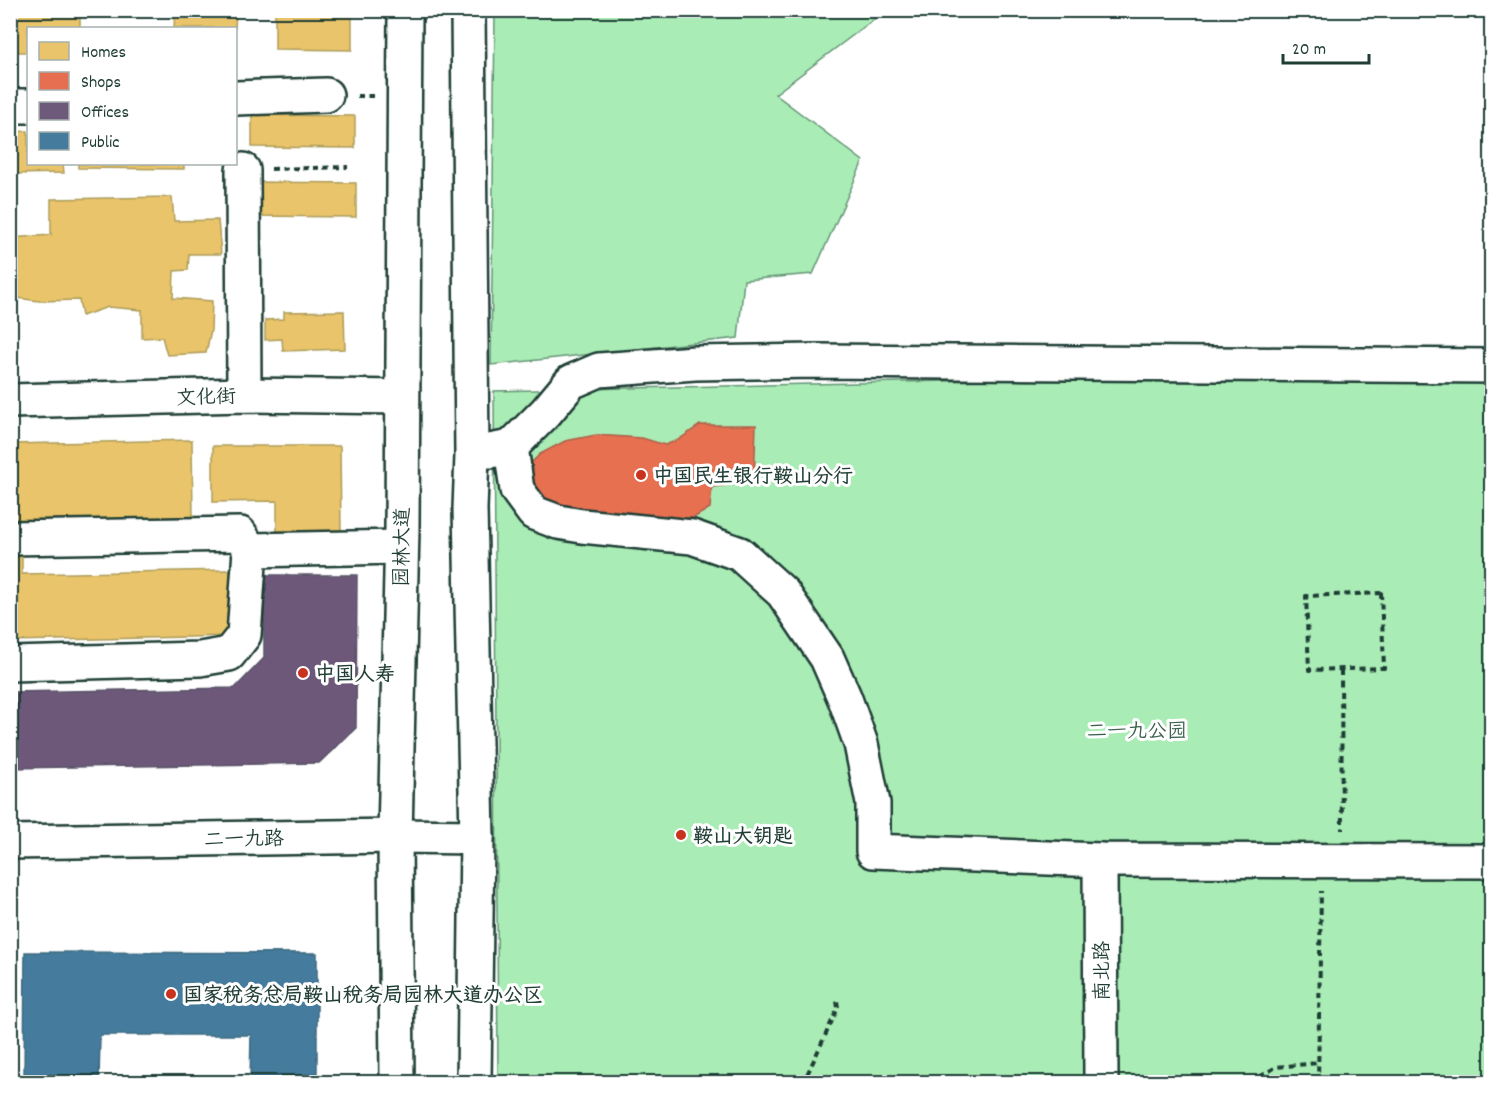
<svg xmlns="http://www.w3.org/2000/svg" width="1502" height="1093" viewBox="0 0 1502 1093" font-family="Dekko,'LXGW WenKai TC',sans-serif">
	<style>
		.green { fill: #aaecb6; stroke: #649475; stroke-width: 1.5 }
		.homes { fill: #e9c46a; stroke: #ac9c5a; stroke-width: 1.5 }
		.shops { fill: #e76f51; stroke: #ab6048; stroke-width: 1.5 }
		.offices { fill: #6d597a; stroke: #565165; stroke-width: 1.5 }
		.public { fill: #457b9d; stroke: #3a687e; stroke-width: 1.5 }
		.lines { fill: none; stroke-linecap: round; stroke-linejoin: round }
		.minor-casing { stroke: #1f3d34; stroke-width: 38 }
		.major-casing { stroke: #1f3d34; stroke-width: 38 }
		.path { stroke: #1f3d34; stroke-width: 4; stroke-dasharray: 6 4.5; stroke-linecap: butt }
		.minor { stroke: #fff; stroke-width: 33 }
		.major { stroke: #fff; stroke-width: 33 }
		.poi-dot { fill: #c8321e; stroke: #fff; stroke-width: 2 }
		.labels { text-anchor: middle; stroke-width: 6; stroke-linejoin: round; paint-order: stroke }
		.street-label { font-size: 20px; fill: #1f3d34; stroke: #fff }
		.poi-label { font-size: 20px; font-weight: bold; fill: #1f3d34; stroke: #fff; text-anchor: start }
		.park-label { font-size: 20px; fill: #3b604e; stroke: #fff }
	</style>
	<rect width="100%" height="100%" fill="#fff"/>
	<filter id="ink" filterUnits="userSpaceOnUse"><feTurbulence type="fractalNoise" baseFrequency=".0167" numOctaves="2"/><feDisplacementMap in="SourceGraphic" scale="12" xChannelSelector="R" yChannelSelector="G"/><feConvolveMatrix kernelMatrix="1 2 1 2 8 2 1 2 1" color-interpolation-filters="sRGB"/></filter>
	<g filter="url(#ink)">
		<g class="green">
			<polygon points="495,11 885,11 775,94 863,161 813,274 744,280 738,338 491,365"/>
			<polygon points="1491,369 1491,1082 498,1082 494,391"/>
		</g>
		<g class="homes">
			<polygon points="10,10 80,10 80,28 28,28 28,52 10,52"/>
			<polygon points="175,10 217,10 217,12 236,13 235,28 174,28"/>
			<polygon points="275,10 352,10 352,50 275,49"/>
			<polygon points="252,115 355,116 355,148 252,147"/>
			<polygon points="28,131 28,164 63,164 64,173 12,174 10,132"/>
			<polygon points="78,164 184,164 184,169 78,168"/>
			<polygon points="250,182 356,183 356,217 250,216"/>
			<polygon points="172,197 174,221 218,220 221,254 189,254 188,270 174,271 173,298 212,301 211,330 206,353 167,355 162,337 142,338 142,310 108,307 82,316 79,300 39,301 10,297 10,238 51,235 51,199"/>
			<polygon points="344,311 345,349 283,351 282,339 265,340 265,320 284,319 284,312"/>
			<polygon points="192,440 193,517 10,521 10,444"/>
			<polygon points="213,446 340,446 341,532 277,532 277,501 213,502"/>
			<polygon points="10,553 22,553 22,574 230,570 232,636 10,641"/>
		</g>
		<polygon class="shops" points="700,425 756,425 754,482 712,487 710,508 695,517 664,522 571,509 546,501 530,483 526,468 540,454 565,441 596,435 642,438 665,445 678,440"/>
		<polygon class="offices" points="264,575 357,575 356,728 319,763 10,768 10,692 235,688 264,658"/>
		<polygon class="public" points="25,952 317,953 317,1082 250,1082 251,1035 100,1035 99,1082 24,1082"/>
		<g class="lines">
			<defs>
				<g id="minor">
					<polyline points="236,98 326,95"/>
					<polyline points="10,106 28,106"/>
					<polyline points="243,170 244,395"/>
					<polyline points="10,401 244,395 402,397"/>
					<polyline points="511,447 517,490 534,513 558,522 582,526 692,537 740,554 783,593 827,658 845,699 861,744 873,803 873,851 1100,860 1492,861"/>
					<polyline points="490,451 511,447 546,412 571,382 599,370 695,363 815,361 1492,366"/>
					<polyline points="10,538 240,534 250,550 401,547"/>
					<polyline points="10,664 200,659 229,654 244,635 250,550"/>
					<polyline points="1100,860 1101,1082"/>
				</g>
				<g id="major">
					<polyline points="468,10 472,455 470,509 477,837 474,1082"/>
					<polyline points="10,842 395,836 477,837"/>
					<polyline points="397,1082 395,836 402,529 405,10"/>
				</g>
			</defs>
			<use href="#minor" class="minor-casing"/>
			<use href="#major" class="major-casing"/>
			<g class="path">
				<polyline points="357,96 373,96"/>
				<polyline points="271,169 348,167"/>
				<polygon points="1381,593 1384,668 1309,670 1306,596"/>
				<polyline points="1341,670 1342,830"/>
				<polyline points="809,1082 805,1079 838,1008 837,1001"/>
				<polyline points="1251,1082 1276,1067 1318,1063"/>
				<polyline points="1318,1082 1321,891"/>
			</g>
			<use href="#minor" class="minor"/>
			<use href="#major" class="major"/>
		</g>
	</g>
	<g class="poi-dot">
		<circle cx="641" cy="475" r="6"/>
		<circle cx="303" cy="673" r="6"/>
		<circle cx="681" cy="835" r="6"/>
		<circle cx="171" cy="994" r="6"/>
	</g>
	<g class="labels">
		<g class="street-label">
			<text transform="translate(206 396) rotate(-2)" y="7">文化街</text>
			<text transform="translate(401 547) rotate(-89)" y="7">园林大道</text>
			<text transform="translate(244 838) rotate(-1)" y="7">二一九路</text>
			<text transform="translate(1101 971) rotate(-90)" y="7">南北路</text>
		</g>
		<g class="poi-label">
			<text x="653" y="482">中国民生银行鞍山分行</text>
			<text x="315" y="680">中国人寿</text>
			<text x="693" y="842">鞍山大钥匙</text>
			<text x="183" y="1001">国家税务总局鞍山税务局园林大道办公区</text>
		</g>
		<g class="park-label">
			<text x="1137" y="737">二一九公园</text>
		</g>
	</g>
	<rect width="1502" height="1093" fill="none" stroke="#fff" stroke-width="36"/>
	<rect x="18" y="18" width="1466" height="1057" fill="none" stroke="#1f3d34" stroke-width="2" filter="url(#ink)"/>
	<rect x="27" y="27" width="210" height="138" fill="#ffffff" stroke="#a5b1ae" stroke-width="1.5"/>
	<rect x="39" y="42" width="30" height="18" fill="#e9c46a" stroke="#a5b1ae" stroke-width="1.5"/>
	<text x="81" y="57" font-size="18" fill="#1f3d34">Homes</text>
	<rect x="39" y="72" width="30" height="18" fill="#e76f51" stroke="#a5b1ae" stroke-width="1.5"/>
	<text x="81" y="87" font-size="18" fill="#1f3d34">Shops</text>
	<rect x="39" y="102" width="30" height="18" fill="#6d597a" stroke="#a5b1ae" stroke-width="1.5"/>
	<text x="81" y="117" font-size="18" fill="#1f3d34">Offices</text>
	<rect x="39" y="132" width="30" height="18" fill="#457b9d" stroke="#a5b1ae" stroke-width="1.5"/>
	<text x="81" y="147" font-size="18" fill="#1f3d34">Public</text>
	<path d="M1283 54v9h86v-9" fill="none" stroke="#1f3d34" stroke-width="3"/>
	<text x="1292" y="54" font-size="18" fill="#1f3d34" stroke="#ffffff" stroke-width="4.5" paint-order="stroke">20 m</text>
</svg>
